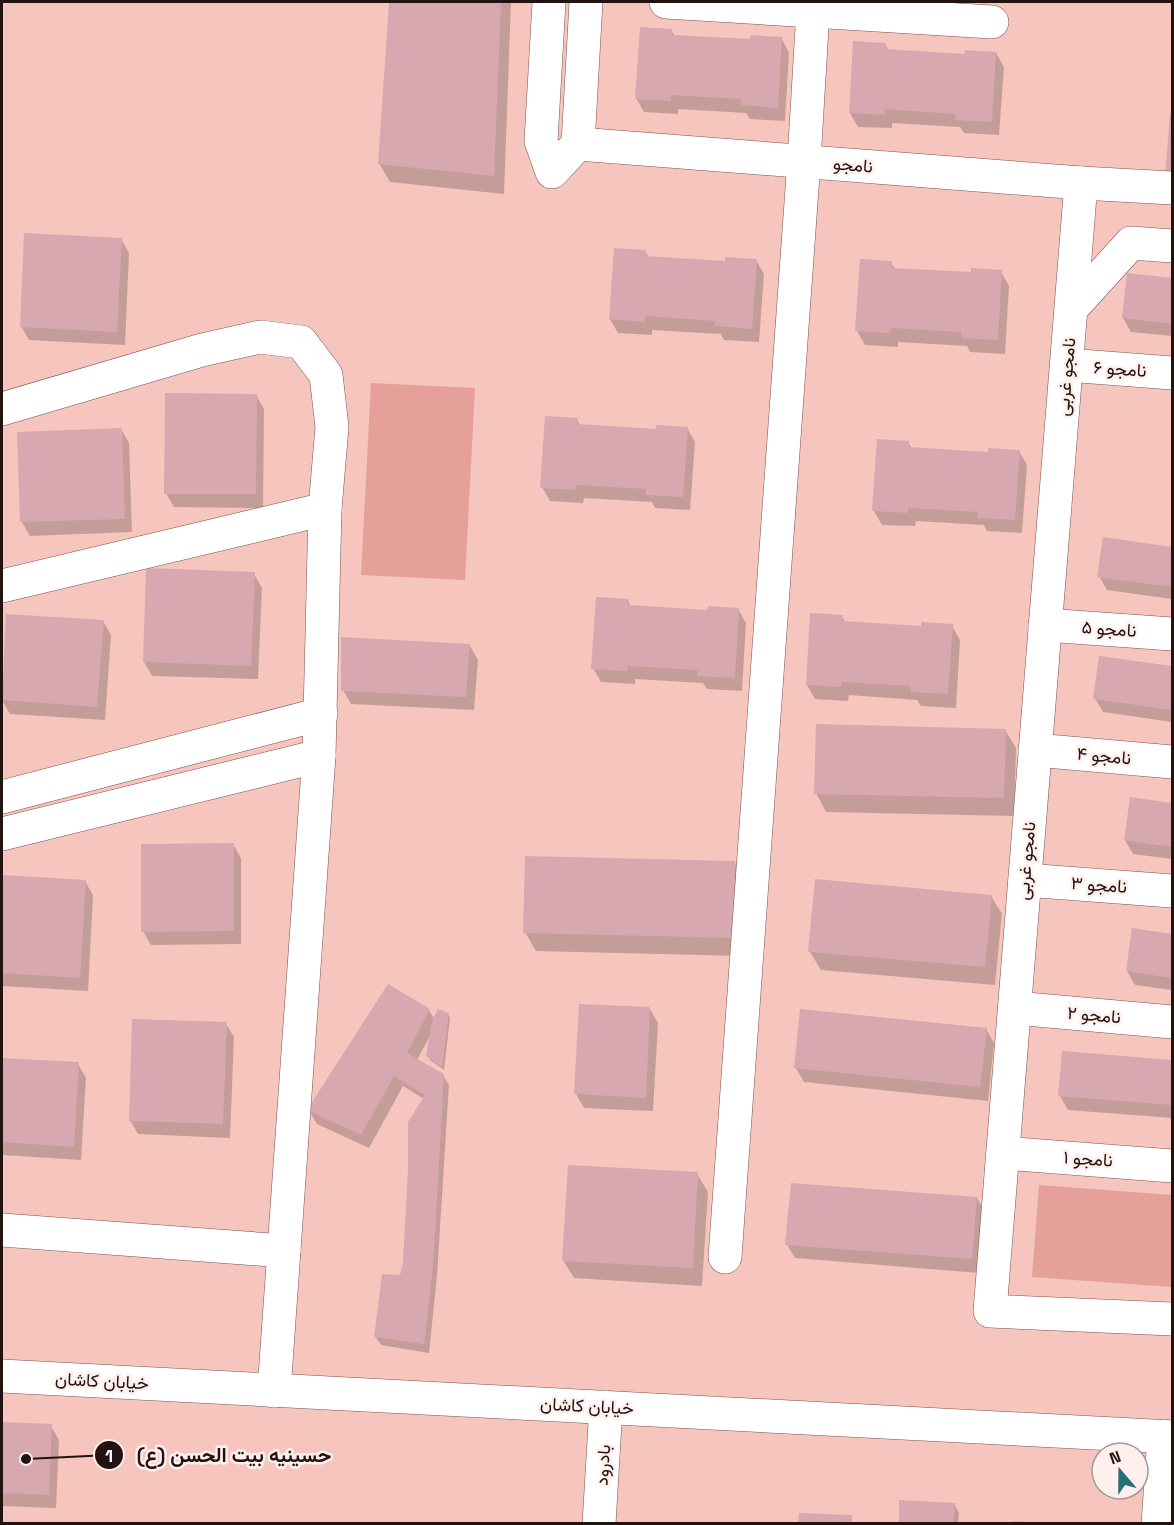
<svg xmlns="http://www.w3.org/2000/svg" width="1174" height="1525" viewBox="0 0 1174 1525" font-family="'Space Grotesk',Vazirmatn,sans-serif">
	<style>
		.green { fill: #e5a199 }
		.shadow { fill: #0003 }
		.building { fill: #d8a8b1 }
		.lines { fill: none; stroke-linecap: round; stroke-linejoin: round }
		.minor-casing { stroke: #7c524d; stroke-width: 34 }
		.minor { stroke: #fff; stroke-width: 33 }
		.labels { text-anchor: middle; stroke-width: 5; stroke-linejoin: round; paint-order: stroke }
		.street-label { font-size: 18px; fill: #221210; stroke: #ffefed }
		.leader { fill: none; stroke: #221210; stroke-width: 2 }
		.callout-dot { fill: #221210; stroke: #ffefed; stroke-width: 2 }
		.mark-label { font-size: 18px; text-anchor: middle; font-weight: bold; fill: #fff }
		.callout-label { font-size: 20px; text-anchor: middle; font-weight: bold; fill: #221210; stroke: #ffefed; stroke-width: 5; stroke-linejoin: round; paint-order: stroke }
	</style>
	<rect width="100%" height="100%" fill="#f6c5be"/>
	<g class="green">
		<polygon points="371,383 475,388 465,580 361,575"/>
		<polygon points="1039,1185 1172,1195 1172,1287 1032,1277"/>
	</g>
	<g class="shadow">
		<polygon points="390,2 511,2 504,194 390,182 379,163"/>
		<polygon points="671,30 675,37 752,41 782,39 789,53 785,121 750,119 746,113 678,109 678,114 644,112 636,98"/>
		<polygon points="885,44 889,51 966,55 996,53 1004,67 999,135 964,133 960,127 892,123 892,128 858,127 850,113"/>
		<polygon points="1172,115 1172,187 1167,177"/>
		<polygon points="121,239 129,253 125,345 29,340 21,326"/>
		<polygon points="615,249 645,251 649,258 726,262 756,260 764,274 759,342 724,340 721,334 652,330 652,335 618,333 610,319"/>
		<polygon points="891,263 895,269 972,274 1001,272 1009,286 1005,354 970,352 967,346 898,342 898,347 865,345 857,331"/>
		<polygon points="1128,275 1172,280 1172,336 1131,332 1123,318"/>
		<polygon points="256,395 264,409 263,508 174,507 166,493"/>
		<polygon points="577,419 580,426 658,430 687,428 695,442 690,510 655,508 652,502 584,498 583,503 550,501 542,487"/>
		<polygon points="121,429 129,443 132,532 30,536 22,522 19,433"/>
		<polygon points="908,442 912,449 989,453 1019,451 1027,465 1022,533 987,531 984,525 916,521 915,526 882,525 874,511"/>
		<polygon points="1104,539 1172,548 1172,599 1107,590 1099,576"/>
		<polygon points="254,574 262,588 258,679 152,676 144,662"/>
		<polygon points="628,601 631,607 708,611 738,609 746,623 742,691 707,689 703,683 635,679 635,684 601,682 593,668"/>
		<polygon points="8,615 103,621 111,635 105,720 10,714 2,700"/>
		<polygon points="842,617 846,623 923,628 952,626 960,640 956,708 921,706 917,700 849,695 848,701 815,699 807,685"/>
		<polygon points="470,646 478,660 474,710 351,704 343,690"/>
		<polygon points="1101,657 1172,668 1172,722 1103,712 1095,698"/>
		<polygon points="1005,730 1016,748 1014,816 826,812 816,793"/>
		<polygon points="1131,799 1172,805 1172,859 1133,854 1125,840"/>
		<polygon points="233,844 241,858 241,944 151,945 143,931"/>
		<polygon points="734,862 744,880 742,956 536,951 525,932"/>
		<polygon points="2,877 85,881 93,895 88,991 2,986"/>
		<polygon points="991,896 1002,914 995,985 821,970 810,952"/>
		<polygon points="1133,930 1172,935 1172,990 1135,985 1127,971"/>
		<polygon points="650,1009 658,1023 653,1111 584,1108 576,1094"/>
		<polygon points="429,1010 434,1019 448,1014 450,1018 444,1070 430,1060 428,1056 430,1036 417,1060 443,1075 449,1085 437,1276 429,1353 381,1345 375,1336 401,1277 404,1263 424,1099 403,1086 369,1148 317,1124 309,1110"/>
		<polygon points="226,1024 234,1037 230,1138 138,1134 130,1120"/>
		<polygon points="986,1029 994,1043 988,1101 804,1082 796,1068"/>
		<polygon points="1064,1052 1172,1061 1172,1118 1068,1110 1060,1096"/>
		<polygon points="2,1060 78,1064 86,1078 81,1160 2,1155"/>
		<polygon points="697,1174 708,1192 702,1286 574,1278 563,1260"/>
		<polygon points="977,1198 985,1212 979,1273 795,1258 787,1245"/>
		<polygon points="2,1424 51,1426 59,1440 56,1508 2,1506"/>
		<polygon points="954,1504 959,1513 958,1524 900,1524"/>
	</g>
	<g class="building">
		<polygon points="389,2 501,2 494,176 378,164"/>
		<polygon points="640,27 672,29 672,35 750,39 751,35 782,37 778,108 741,105 741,99 671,95 670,101 635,99"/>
		<polygon points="853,41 886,43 886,49 964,54 965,50 996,52 992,122 955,120 955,114 885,109 885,115 849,113"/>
		<polygon points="1170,113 1172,114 1172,178 1165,177"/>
		<polygon points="24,233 122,238 117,332 20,327"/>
		<polygon points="614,248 646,250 646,256 725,261 725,257 757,259 752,329 715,326 715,321 645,316 645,322 609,319"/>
		<polygon points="860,259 892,261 892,268 971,272 971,268 1002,270 998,340 961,338 961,332 891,328 891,333 855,331"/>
		<polygon points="1127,273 1172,278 1172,324 1122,318"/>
		<polygon points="165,393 257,394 256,494 164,494"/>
		<polygon points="545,416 578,418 577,424 656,429 656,425 688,427 683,497 646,495 646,489 577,485 576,490 540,488"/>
		<polygon points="122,428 125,519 20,522 17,432"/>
		<polygon points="877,439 909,441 909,447 988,452 988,448 1020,450 1015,520 978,518 978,512 908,508 908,513 872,511"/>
		<polygon points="1103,537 1172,547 1172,587 1097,577"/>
		<polygon points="146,568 255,572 251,666 143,662"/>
		<polygon points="596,597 629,599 628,605 707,610 708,606 739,608 735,678 697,676 698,670 628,666 627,671 591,669"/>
		<polygon points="810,613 843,615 842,621 921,626 921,622 953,624 948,694 911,692 911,686 842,682 841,687 806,685"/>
		<polygon points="6,614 104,620 97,707 2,700"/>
		<polygon points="341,637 470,644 466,697 341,691"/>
		<polygon points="1099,656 1172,666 1172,710 1093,699"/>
		<polygon points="816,724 1006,729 1004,798 814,794"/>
		<polygon points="1130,797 1172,803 1172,847 1124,840"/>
		<polygon points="234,843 234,931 141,932 141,844"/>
		<polygon points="525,856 735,861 733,938 523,933"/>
		<polygon points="2,875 86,880 80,978 2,973"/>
		<polygon points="815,879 992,895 985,967 808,952"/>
		<polygon points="1132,928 1172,934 1172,978 1126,971"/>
		<polygon points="388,984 430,1009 407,1053 444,1074 433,1266 424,1344 374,1337 382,1274 400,1275 403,1262 408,1170 408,1122 425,1095 394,1076 361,1135 307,1110"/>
		<polygon points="579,1004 650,1007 646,1098 574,1094"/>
		<polygon points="438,1009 449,1013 442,1067 426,1056 432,1021"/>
		<polygon points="800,1009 987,1028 980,1087 794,1068"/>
		<polygon points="132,1019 227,1022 223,1124 129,1121"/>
		<polygon points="1062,1051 1172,1060 1172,1105 1058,1096"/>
		<polygon points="2,1058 79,1062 74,1147 2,1142"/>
		<polygon points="568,1165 698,1172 693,1268 562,1261"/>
		<polygon points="791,1183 977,1197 972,1259 785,1245"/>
		<polygon points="2,1422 52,1424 49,1495 2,1493"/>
		<polygon points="899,1500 955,1503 953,1524 899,1524"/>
		<polygon points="799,1513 852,1515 852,1524 798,1524"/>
		<polygon points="1013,1521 1031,1522 1031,1524 1013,1524"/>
	</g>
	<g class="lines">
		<defs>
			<g id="minor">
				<polyline points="549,2 541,141 552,172 578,144 586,2"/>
				<polyline points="666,2 992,22"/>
				<polyline points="578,144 1081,183 990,1311 1172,1319"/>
				<polyline points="1081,183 1172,188"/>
				<polyline points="1072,308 1131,243 1172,246"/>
				<polyline points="1067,365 1172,373"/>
				<polyline points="2,409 202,350 260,337 301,342 326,375 332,427 325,509 319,756 274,1391"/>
				<polyline points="2,586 325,509"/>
				<polyline points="1045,625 1172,634"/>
				<polyline points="1035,750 1172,762"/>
				<polyline points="2,797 321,714"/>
				<polyline points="2,834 319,756"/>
				<polyline points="1025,880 1172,891"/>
				<polyline points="1015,1008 1172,1022"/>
				<polyline points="1003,1153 1172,1166"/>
				<polyline points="2,1230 284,1251"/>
				<polyline points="725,1257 804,161 813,11"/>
				<polyline points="2,1376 1172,1437"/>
				<polyline points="599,1524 606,1407"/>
				<polyline points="1158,1524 1164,1436"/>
			</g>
		</defs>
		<use href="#minor" class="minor-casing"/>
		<use href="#minor" class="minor"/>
	</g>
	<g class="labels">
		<g class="street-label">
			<text transform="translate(853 165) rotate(5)" y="6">نامجو</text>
			<text transform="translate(1120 369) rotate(4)" y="6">نامجو ۶</text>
			<text transform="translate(1066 377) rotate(-85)" y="6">نامجو غربی</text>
			<text transform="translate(1109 629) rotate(4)" y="6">نامجو ۵</text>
			<text transform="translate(1104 756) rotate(5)" y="6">نامجو ۴</text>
			<text transform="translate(1026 861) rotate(-85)" y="6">نامجو غربی</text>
			<text transform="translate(1099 885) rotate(4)" y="6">نامجو ۳</text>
			<text transform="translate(1094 1015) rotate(5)" y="6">نامجو ۲</text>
			<text transform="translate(1088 1159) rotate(4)" y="6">نامجو ۱</text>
			<text transform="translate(102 1381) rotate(3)" y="6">خیابان کاشان</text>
			<text transform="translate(587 1406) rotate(3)" y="6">خیابان کاشان</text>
			<text transform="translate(603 1465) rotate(-86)" y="6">بادرود</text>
		</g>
	</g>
	<path class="leader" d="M26 1459L109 1455"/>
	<g class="callout-dot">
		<circle cx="26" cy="1459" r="6"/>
		<circle cx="109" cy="1455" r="15"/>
	</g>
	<g class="mark-label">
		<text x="109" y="1462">1</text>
	</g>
	<g class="callout-label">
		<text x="234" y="1462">حسینیه بیت الحسن (ع)</text>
	</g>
	<rect width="1174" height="1525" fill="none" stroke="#221210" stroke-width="6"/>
	<g transform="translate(1120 1471) rotate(340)"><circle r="28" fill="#ffefed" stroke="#a79795" stroke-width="1.5"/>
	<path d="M0-4.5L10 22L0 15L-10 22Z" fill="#267079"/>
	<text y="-9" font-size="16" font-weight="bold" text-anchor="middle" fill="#221210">N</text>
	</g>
</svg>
